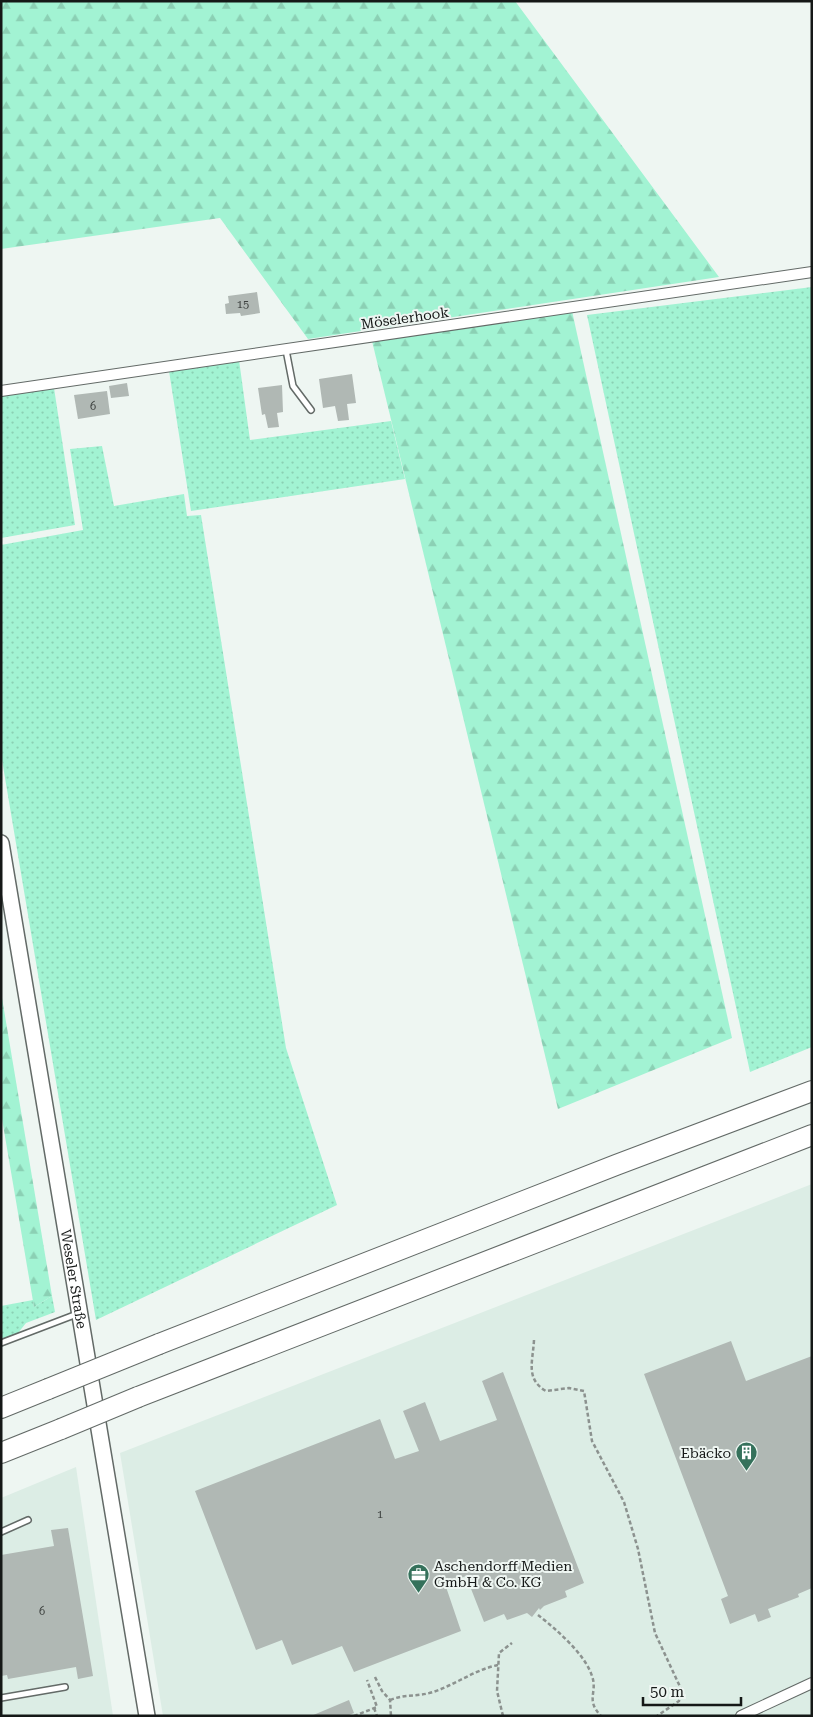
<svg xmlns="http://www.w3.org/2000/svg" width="813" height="1717" viewBox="0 0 813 1717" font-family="'Roboto Serif',serif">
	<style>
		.built { fill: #dcede5 }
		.grass { fill: url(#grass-dots) }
		.forest { fill: url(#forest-firs) }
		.building { fill: #b0b8b4 }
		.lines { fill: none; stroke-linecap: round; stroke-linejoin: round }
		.lane-casing { stroke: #636a67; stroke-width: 8 }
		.street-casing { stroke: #636a67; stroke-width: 12 }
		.secondary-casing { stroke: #636a67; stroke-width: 18 }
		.highway-casing { stroke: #636a67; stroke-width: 22 }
		.path { stroke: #8c928f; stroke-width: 2.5; stroke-dasharray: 4 2.5; stroke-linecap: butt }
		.lane { stroke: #fff; stroke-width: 5 }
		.street { stroke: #fff; stroke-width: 10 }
		.secondary { stroke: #fff; stroke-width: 15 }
		.highway { stroke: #fff; stroke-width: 20 }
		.highway-bridge-casing { stroke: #636a67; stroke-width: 22; stroke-linecap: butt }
		.highway-bridge { stroke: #fff; stroke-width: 20 }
		.labels { text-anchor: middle; stroke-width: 4; stroke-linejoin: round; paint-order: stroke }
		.number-label { font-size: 11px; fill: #3c403e }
		.street-label { font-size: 14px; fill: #151817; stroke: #eef6f2 }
		.poi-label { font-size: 14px; fill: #151817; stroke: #eef6f2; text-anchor: end }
	</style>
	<defs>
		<pattern id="grass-dots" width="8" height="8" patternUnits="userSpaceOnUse" patternTransform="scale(1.25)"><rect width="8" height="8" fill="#a2f3d3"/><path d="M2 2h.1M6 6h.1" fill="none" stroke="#8bd0b4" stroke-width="1.8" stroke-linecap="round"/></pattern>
		<pattern id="forest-firs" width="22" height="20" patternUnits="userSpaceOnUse" patternTransform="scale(1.25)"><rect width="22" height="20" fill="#a2f3d3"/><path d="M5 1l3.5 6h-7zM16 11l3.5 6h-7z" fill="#8bd0b4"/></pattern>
	</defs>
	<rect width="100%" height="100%" fill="#eef6f2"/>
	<g class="built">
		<polygon points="812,1184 812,1716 163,1716 120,1453"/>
		<polygon points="76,1467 113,1716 1,1716 1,1498"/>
	</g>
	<g class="grass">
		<polygon points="812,287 812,1047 750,1072 587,315"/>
		<polygon points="239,360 250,440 391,421 405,479 191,511 169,371"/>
		<polygon points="54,388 75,525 1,538 1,395"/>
		<polygon points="102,446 114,506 184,494 187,516 201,515 286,1048 337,1205 96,1320 1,754 1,545 83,530 70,449"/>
		<polygon points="52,1296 55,1312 26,1323 18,1333 1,1340 1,1306 33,1300 34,1307"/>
	</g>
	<g class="forest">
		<polygon points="1,1 515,1 719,277 308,339 220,218 1,249"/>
		<polygon points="572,311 732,1038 558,1109 372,341"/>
		<polygon points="1,992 52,1296 34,1307 1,1113"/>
	</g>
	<g class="building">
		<polygon points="257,292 260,313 241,316 240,313 226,314 225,304 229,303 228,296"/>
		<polygon points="352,374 356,403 347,404 349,420 338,421 335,406 323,408 319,379"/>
		<polygon points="127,383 129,396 111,398 109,386"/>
		<polygon points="282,385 283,412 277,413 279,427 268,428 265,414 262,415 258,388"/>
		<polygon points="107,391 110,414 78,419 74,395"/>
		<polygon points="731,1341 746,1381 812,1356 812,1588 798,1594 799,1597 768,1609 771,1617 758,1622 755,1614 730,1624 721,1599 728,1596 644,1374"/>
		<polygon points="503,1372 584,1583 565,1591 567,1597 544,1606 540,1610 539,1608 532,1617 527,1613 507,1620 504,1614 484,1622 466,1576 445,1584 461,1631 354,1672 342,1646 292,1665 282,1640 256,1650 195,1491 380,1419 395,1459 419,1451 403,1411 425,1402 440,1441 497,1420 482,1381"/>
		<polygon points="68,1528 93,1676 78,1679 76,1667 8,1679 7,1675 1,1676 1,1555 54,1546 51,1530"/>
		<polygon points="349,1700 354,1713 347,1716 311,1716"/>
	</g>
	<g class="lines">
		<defs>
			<g id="lane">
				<polyline points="286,350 293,386 311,410"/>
				<polyline points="1,1343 77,1314"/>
				<polyline points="1,1532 28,1520"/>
				<polyline points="1,1698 65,1687"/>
			</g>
			<g id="street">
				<polyline points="1,391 812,272"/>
				<polyline points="741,1716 812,1683"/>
			</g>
			<g id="secondary">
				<path id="s1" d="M1,843L147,1716"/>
			</g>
			<g id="highway">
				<polyline points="159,1344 616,1165 812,1091"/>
				<polyline points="138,1397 812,1135"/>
				<polyline points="1,1408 48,1389"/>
				<polyline points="1,1453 61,1429"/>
			</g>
		</defs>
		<use href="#lane" class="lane-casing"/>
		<use href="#street" class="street-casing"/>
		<use href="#secondary" class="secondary-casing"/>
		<use href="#highway" class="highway-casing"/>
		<g class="path">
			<path d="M534,1340C533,1361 525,1379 546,1391L569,1388L584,1391L592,1441L624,1502L638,1549L655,1633L682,1691L679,1701L657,1716"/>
			<path d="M538,1615C556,1629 585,1654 592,1676C598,1693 585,1699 601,1716"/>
			<polyline points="375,1677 382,1691 390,1700 391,1716"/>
			<path d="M390,1700C404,1694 418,1697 433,1692C455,1685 474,1670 498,1665"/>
			<polyline points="374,1708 377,1716"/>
			<polyline points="354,1716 377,1707 367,1680"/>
			<polyline points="503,1716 497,1691 499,1653 512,1643"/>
		</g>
		<use href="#lane" class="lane"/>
		<use href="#street" class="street"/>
		<use href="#secondary" class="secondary"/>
		<use href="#highway" class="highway"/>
		<defs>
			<g id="highway-bridge">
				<polyline points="48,1389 159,1344"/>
				<polyline points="61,1429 138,1397"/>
			</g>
		</defs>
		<use href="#highway-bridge" class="highway-bridge-casing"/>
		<use href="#highway-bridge" class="highway-bridge"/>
	</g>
	<defs>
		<symbol id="building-pin" viewBox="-11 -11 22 30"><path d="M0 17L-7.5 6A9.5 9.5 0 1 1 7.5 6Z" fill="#35715b" stroke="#eef6f2"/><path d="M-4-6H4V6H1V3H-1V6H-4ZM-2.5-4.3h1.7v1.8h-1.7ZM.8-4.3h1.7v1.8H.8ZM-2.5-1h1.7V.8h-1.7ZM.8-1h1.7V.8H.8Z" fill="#fff"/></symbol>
		<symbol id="office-pin" viewBox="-11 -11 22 30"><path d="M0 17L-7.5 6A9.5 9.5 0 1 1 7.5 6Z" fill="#35715b" stroke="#eef6f2"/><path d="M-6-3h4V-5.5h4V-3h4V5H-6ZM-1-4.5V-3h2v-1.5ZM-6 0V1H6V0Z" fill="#fff"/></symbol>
	</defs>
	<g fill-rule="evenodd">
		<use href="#building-pin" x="734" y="1440" width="25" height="34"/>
		<use href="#office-pin" x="406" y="1562" width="25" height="34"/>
	</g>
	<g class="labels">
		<g class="number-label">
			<text x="243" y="308">15</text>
			<text x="93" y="410">6</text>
			<text x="380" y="1518">1</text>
			<text x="42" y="1615">6</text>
		</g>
		<g class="street-label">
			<text transform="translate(405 318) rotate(-8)" y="5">Möselerhook</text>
			<text dy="5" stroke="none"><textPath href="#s1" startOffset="442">Weseler Straße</textPath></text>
		</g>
		<g class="poi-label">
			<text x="731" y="1458">Ebäcko</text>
			<text x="434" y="1571" text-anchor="start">Aschendorff Medien<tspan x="434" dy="16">GmbH &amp; Co. KG</tspan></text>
		</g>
	</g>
	<rect width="813" height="1717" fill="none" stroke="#151817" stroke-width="5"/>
	<path d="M643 1697v8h98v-8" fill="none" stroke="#151817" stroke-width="2.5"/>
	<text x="650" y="1697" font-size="15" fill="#151817" stroke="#eef6f2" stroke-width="4" paint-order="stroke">50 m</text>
</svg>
